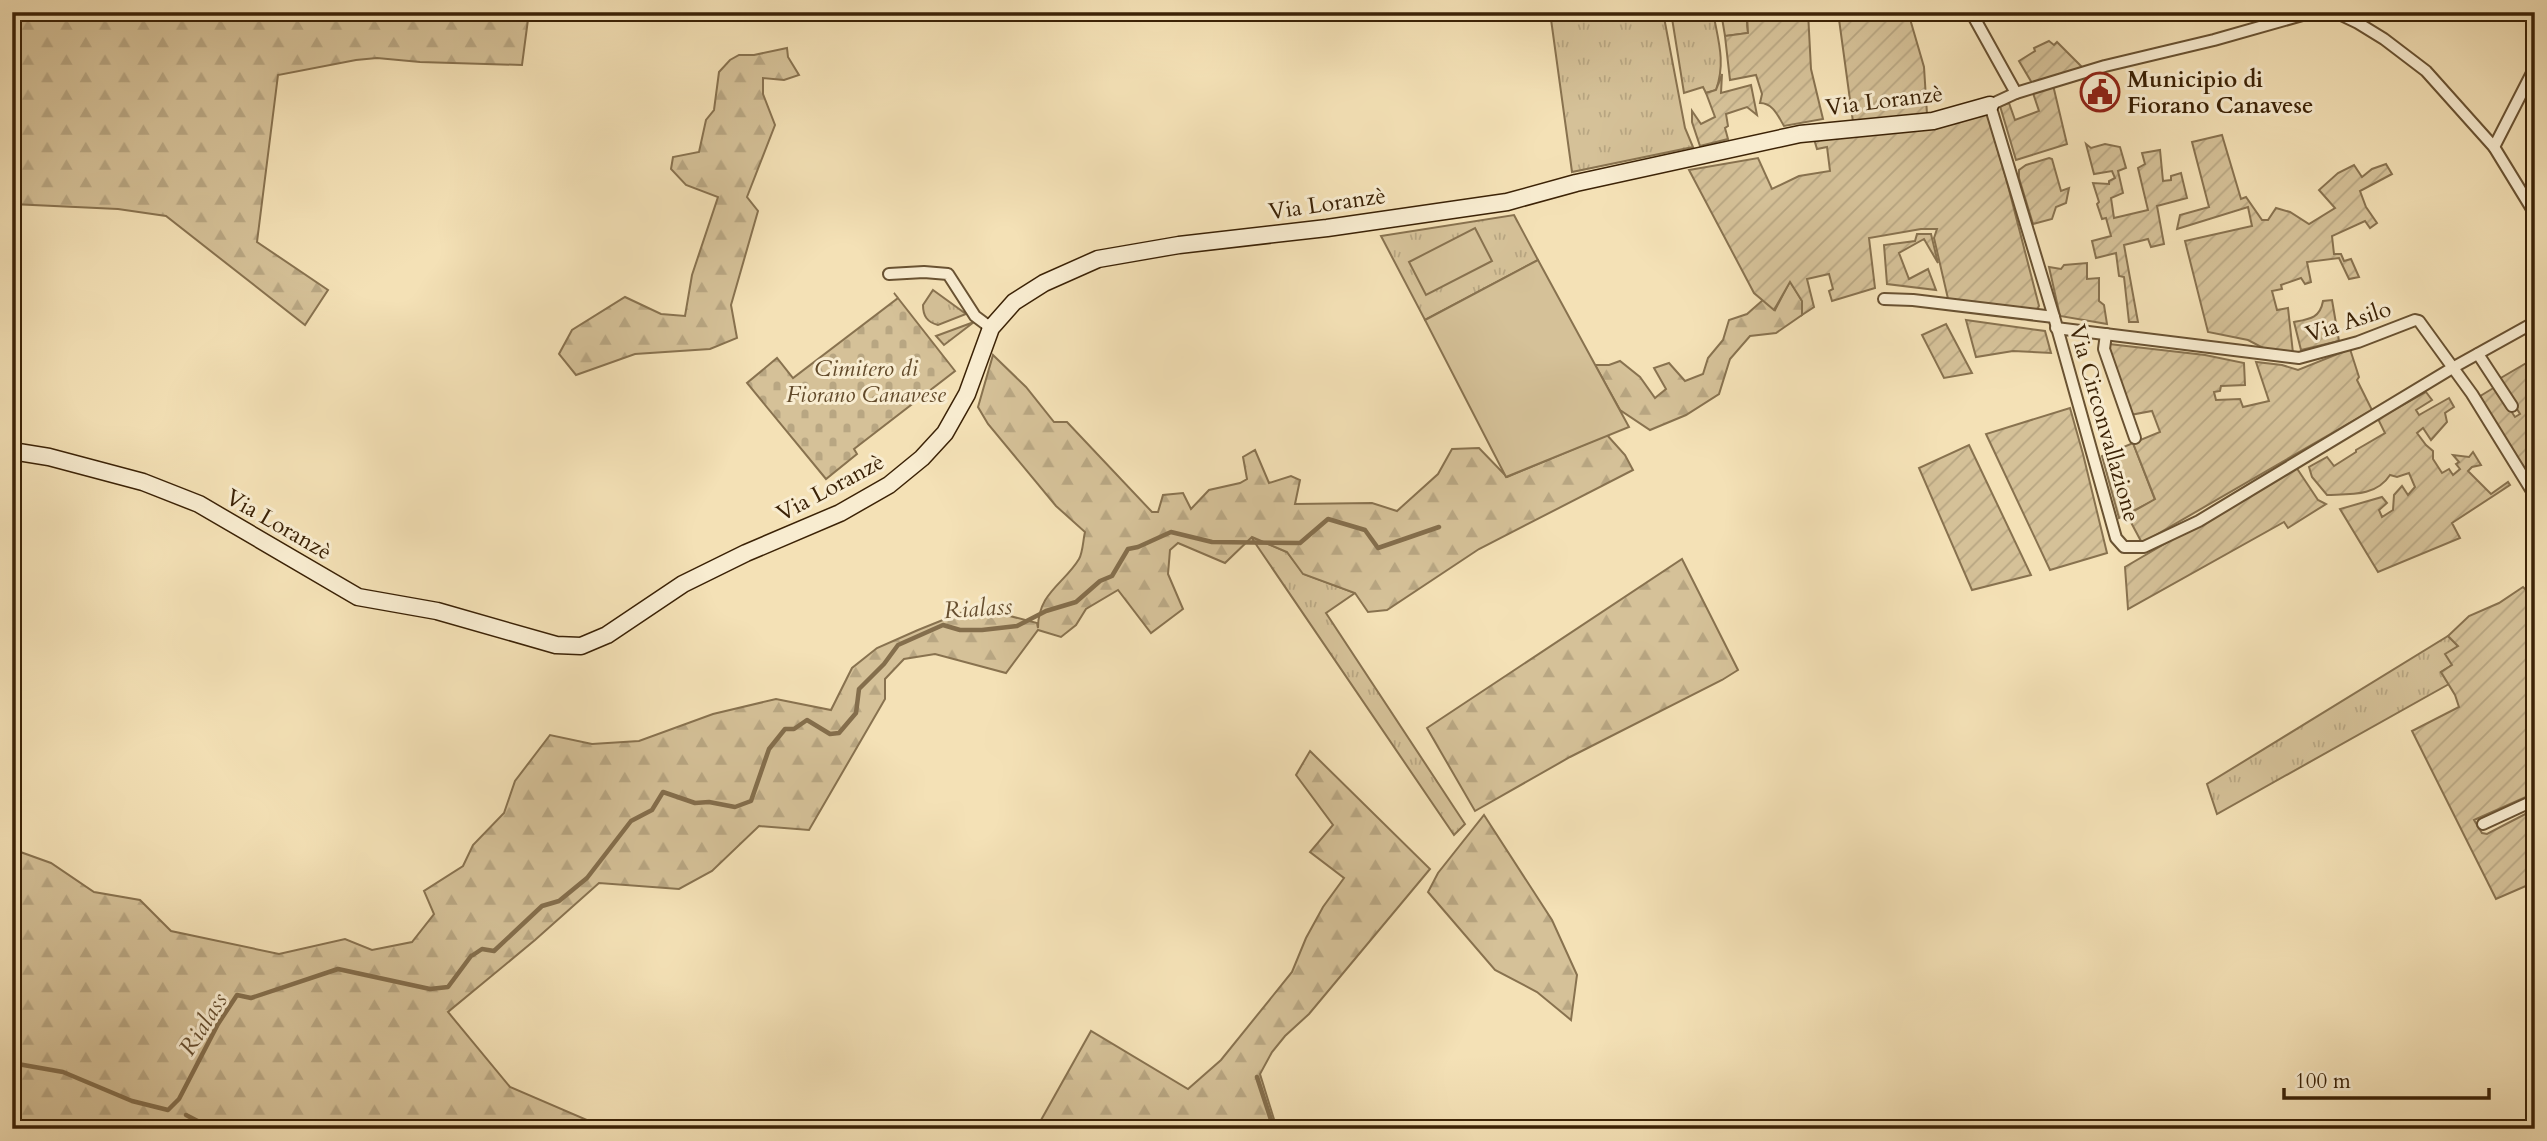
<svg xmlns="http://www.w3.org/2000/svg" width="2547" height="1141" viewBox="0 0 2547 1141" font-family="Cardo,serif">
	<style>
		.grass { fill: url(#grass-tufts); stroke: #88724f; stroke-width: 2 }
		.forest { fill: url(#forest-firs); stroke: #88724f; stroke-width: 2 }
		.cemetery { fill: url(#cemetery-stones); stroke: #88724f; stroke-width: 2 }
		.park { fill: #d5c198; stroke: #88724f; stroke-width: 2 }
		.garden { fill: url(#garden-furrows); stroke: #88724f; stroke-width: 2 }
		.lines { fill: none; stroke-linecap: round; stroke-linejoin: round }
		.stream { stroke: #846e4c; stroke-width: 4.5 }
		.street-casing { stroke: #695232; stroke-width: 14 }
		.secondary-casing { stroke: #3b2206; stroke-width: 19 }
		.street { stroke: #f8ecd0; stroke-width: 10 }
		.secondary { stroke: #f8ecd0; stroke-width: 16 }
		.labels { text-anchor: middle; stroke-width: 6; stroke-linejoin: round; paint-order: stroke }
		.poi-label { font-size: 23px; font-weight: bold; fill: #3b2206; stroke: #f8ecd0; text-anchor: start }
		.street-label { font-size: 23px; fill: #3b2206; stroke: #f8ecd0 }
		.park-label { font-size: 23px; font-style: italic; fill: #624a2a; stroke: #f8ecd0 }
		.water-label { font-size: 24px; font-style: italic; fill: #664e2f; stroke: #f8ecd0 }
	</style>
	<defs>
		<pattern id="grass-tufts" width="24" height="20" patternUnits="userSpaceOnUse" patternTransform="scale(1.75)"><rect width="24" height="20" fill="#d5c198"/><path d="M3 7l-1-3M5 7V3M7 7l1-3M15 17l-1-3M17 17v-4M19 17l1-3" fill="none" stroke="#b8a682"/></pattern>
		<pattern id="forest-firs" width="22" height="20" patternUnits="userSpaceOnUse" patternTransform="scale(1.75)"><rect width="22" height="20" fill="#d5c198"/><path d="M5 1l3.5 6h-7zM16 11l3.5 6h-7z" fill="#b8a682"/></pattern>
		<pattern id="cemetery-stones" width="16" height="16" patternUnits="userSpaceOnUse" patternTransform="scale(1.75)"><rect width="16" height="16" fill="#d5c198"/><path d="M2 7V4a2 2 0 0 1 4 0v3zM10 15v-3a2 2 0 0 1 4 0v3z" fill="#b8a682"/></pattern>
		<pattern id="garden-furrows" width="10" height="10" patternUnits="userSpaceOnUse" patternTransform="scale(1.75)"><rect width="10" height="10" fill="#d5c198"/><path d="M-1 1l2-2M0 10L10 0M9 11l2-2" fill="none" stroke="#b8a682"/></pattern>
	</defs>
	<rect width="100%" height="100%" fill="#f4e1b6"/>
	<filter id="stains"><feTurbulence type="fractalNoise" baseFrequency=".00286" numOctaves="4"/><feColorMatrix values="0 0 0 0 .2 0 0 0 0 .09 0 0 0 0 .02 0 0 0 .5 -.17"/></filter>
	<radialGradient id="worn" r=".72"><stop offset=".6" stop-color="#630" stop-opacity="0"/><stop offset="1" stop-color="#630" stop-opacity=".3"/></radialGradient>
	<g class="grass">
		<polygon points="1550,12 1663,12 1685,128 1693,147 1572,172"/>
		<path d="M1671,12H1713C1718,40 1726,62 1716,90L1706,93L1703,87L1684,93Z"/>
		<polygon points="1721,12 1746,12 1748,33 1725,36"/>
		<polygon points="1514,215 1538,260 1425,320 1381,236"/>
		<path d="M933,290L966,314L938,325C927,322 923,316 923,305Z"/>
		<polygon points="974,322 944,345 936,336"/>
		<polygon points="1251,537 1287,552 1304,574 1355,593 1326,613 1465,824 1454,835"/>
		<polygon points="2448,636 2458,646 2452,665 2441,672 2449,684 2217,814 2207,784"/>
	</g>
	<g class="forest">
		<polygon points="12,12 529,12 522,65 420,62 377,58 356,60 278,75 257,242 328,290 305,325 166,216 118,209 12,204"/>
		<polygon points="692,12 824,12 756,21 725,18 706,21"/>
		<polygon points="787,48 788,57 799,75 784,80 763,78 763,94 775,125 747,197 758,211 731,305 737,338 710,349 635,354 576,375 559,354 572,330 625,297 661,314 685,316 692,275 718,197 686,185 671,169 673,157 699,152 706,120 714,110 719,72 730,60 739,55 754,55"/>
		<polygon points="1790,281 1802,301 1802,315 1776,333 1750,336 1730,359 1719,394 1686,415 1650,430 1620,410 1595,365 1609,365 1620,361 1640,377 1655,398 1666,389 1654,368 1669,363 1685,381 1703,374 1708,358 1723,340 1729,320 1747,314 1764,299 1775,310"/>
		<path d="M993,355L1026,387L1054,422H1067L1152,512H1158L1163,495L1183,493L1191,509L1209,490L1240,483L1247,479L1243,457L1255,450L1269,483L1291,476L1300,480L1295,504L1372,503L1397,511L1438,474L1452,449L1479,448L1507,477L1607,435L1625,455L1633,470L1479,549L1387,610L1368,612L1355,593L1303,574L1287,552L1252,537L1225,563L1178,543L1170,550L1168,574L1183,609L1151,633L1118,590L1086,609L1076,625L1061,637L1038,630L1006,673L935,654L904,659L885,679V699L809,830L759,826L712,871L679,889L599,883L535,940L448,1012L510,1087L594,1123L592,1129H12V849L51,863L94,892L140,900L171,931L279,954L345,939L372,950L412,942L434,914L424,891L463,866L473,845L504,813L515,781L550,735L592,744L639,741L713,714L776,699L831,710L852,668L877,648L918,630L975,607L1037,623L1038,628C1038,593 1064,584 1079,559C1083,552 1083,540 1085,532L1056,506L988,424L978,407Z"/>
		<polygon points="1682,559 1738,670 1722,680 1570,757 1475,811 1427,728"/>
		<polygon points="1310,751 1430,869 1309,1014 1285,1036 1272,1052 1260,1074 1277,1129 1036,1129 1091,1031 1188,1089 1221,1060 1292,972 1306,938 1323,907 1344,878 1310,852 1333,825 1296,775"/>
		<polygon points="1484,815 1552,920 1577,975 1571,1020 1537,992 1495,970 1428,892 1438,873"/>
	</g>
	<polygon class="cemetery" points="894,293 955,371 854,449 857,454 826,479 747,383 777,358 793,378 898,298"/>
	<g class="park">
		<polygon points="1475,228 1492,261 1426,295 1409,262"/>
		<polygon points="1538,260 1629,427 1506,477 1425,320"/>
		<polygon points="2133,443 2155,500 2119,518 2102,456"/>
	</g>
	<g class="garden">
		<path d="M1788,12H1808L1811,69L1823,119L1784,126C1778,116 1773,103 1760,103L1762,94L1756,75L1730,80L1725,36L1748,33L1747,16L1787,17Z"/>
		<polygon points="1838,12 1908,12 1924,67 1927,114 1853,122"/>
		<polygon points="2049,41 2054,45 2057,42 2084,69 2032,83 2019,61 2035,51 2034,48"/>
		<polygon points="1722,74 1721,93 1751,85 1757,115 1747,107 1726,114 1728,126 1725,128 1728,139 1700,146 1692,122 1692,111 1701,124 1715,117 1706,93 1716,90"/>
		<polygon points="2053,85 2067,144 2016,160 2000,106 2009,103 2015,120 2039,111 2033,93"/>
		<polygon points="1986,110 2006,178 2039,306 2037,310 1949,303 1934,238 1937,229 1921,229 1869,238 1875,288 1832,301 1829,291 1833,289 1829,274 1807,279 1814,307 1802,315 1802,301 1790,282 1774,310 1754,293 1689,170 1758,158 1772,189 1799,176 1830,171 1827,147 1817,149 1814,139"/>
		<polygon points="2222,135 2241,199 2246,197 2262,220 2268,220 2276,208 2290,212 2309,224 2335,208 2319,190 2338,173 2354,165 2362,177 2372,169 2386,164 2392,174 2360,191 2366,207 2377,223 2370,228 2365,221 2332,236 2334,254 2341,254 2344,261 2351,259 2359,277 2349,279 2339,258 2307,262 2311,282 2305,284 2301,278 2281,285 2282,289 2272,291 2277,310 2288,308 2293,353 2267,350 2248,340 2208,332 2185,241 2252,226 2248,207 2177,229 2180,215 2209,207 2192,142"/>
		<polygon points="2086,144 2091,148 2105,144 2120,147 2126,168 2118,171 2123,193 2111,198 2114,218 2148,210 2138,168 2145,164 2142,153 2160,150 2163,181 2171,180 2171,176 2181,173 2187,198 2157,206 2164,244 2151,247 2148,239 2124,245 2138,322 2129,322 2124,277 2119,276 2116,253 2096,258 2092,241 2111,236 2106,218 2102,219 2097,204 2099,202 2093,183 2109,184 2109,181 2115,178 2112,171 2094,174"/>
		<polygon points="2049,158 2052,159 2061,191 2069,188 2066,203 2056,207 2052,219 2033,224 2019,178 2019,170 2026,165"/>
		<polygon points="1917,234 1931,234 1938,263 1924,239 1899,253 1909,279 1928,269 1936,290 1887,284 1884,245 1915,241"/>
		<polygon points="2087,263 2087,279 2099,278 2099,301 2104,305 2107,324 2060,316 2049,267 2061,269 2064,265"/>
		<path d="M2332,300L2339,341L2301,350L2294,322C2310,319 2320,318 2323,301Z"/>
		<polygon points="1966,320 2045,331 2051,353 2013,351 1976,357"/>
		<polygon points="1946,324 1972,373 1944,378 1922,335"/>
		<polygon points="2109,344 2205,355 2244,363 2245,385 2221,386 2220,391 2214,392 2216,400 2240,399 2243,407 2269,401 2256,362 2282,365 2298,370 2350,349 2359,377 2357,380 2372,410 2142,543 2127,515 2155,499 2133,443 2160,432 2152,411 2130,415 2107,350"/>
		<polygon points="2535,358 2535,489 2477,398 2495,387 2515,417 2520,414 2499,379"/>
		<path d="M2426,392L2432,400L2416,410L2419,415L2449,398L2454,407L2445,413L2447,422L2431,440L2423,428L2417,433L2426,445L2433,451V459L2442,473L2449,469L2453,475L2460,469L2456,464L2459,462L2453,455L2469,457L2473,452L2481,465L2472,467L2468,471L2491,494L2508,482L2510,485L2452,523L2460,538L2378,572L2340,509L2382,497L2387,503L2379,510L2382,517L2393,510L2394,495L2402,486L2408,495L2415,487L2409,473L2397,477L2390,475C2376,497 2349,494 2327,495L2312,477L2309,467L2327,457L2334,466L2356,452V450L2385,433L2378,419Z"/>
		<polygon points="2070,408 2083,454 2107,553 2050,570 1986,434"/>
		<polygon points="1969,445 2031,575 1972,590 1919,468"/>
		<polygon points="2296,467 2318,500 2326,504 2288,528 2284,522 2128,609 2125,567"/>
		<polygon points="2523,587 2529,593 2535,589 2535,793 2474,820 2482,833 2487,834 2535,809 2535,882 2496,899 2412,731 2459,707 2455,695 2441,672 2452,665 2445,654 2458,646 2448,636 2469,616 2499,603"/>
	</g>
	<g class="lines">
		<g class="stream">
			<polyline points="473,955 482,949 494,951 542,906 559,901 587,878 631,821 652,810 663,792 695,803 709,802 735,807 751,801 769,749 785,729 794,729 807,720 830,734 839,733 856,713 859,689 884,664 898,645 943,625 960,630 982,630 1017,626 1046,611 1076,602 1100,581 1112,576 1128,549 1138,547 1171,532 1212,542 1300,543 1328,519 1365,530 1378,548 1439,527"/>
			<polyline points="12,1063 63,1072 132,1101 168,1110 179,1099 218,1024 237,995 251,998 338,969 430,989 448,987 471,956"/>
			<polyline points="1257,1077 1274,1129"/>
			<polyline points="186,1115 213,1129"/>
		</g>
		<defs>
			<g id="street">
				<polyline points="1971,12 2016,93"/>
				<polyline points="2313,12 2214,40 2105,66 2016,93 1990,105 2054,317 2116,538 2124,547 2144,547 2199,521 2454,367 2535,322"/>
				<polyline points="2335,12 2358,23 2384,39 2426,71 2494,147 2535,214"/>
				<polyline points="2494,147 2535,67"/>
				<polyline points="889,274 924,272 948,274 975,316 991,328"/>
				<polyline points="1884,299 1913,300 2054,317"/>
				<polyline points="2056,328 2299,358 2358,342 2415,320 2419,321 2472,394 2535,496"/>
				<polyline points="2106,334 2104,349 2135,438"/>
				<polyline points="2478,354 2512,406"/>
				<polyline points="2483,824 2535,800"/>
			</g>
			<polyline id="secondary" points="12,451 49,457 143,482 199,504 358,597 437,611 556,645 581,646 607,635 683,584 746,553 840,513 889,485 922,458 945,433 967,394 991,328 1014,302 1044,283 1098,259 1179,245 1327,228 1507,202 1576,183 1800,134 1933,121 1990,105"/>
		</defs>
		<use href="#street" class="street-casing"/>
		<use href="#secondary" class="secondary-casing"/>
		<use href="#street" class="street"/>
		<use href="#secondary" class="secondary"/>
	</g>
	<defs>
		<symbol id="civic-ring" viewBox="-11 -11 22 22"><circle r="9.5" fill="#f8ecd0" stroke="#8f2418" stroke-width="1.5"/><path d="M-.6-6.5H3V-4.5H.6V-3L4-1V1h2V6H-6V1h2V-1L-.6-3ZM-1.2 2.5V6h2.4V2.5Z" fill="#8f2418"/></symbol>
	</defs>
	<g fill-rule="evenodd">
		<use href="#civic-ring" x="2078" y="70" width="44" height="44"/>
	</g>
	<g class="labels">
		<g class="poi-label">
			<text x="2127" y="87">Municipio di<tspan x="2127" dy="26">Fiorano Canavese</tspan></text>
		</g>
		<g class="street-label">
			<text transform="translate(1884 100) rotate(-7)" y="8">Via Loranzè</text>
			<text transform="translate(1327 203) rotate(-8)" y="8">Via Loranzè</text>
			<text transform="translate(2348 321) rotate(-18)" y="8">Via Asilo</text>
			<text transform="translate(2105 423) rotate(74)" y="8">Via Circonvallazione</text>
			<text transform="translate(830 487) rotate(-28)" y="8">Via Loranzè</text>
			<text transform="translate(279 524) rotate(30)" y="8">Via Loranzè</text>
		</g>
		<g class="park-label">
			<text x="866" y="376">Cimitero di<tspan x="866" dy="26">Fiorano Canavese</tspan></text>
		</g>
		<g class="water-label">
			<text transform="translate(978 608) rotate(-4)" y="8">Rialass</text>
			<text transform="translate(203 1024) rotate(-58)" y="8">Rialass</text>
		</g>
	</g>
	<rect width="2547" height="1141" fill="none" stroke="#f4e1b6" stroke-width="42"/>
	<rect x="14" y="14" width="2519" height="1113" fill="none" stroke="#3b2206" stroke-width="3.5"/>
	<rect x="21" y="21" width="2505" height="1099" fill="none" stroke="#3b2206" stroke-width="2"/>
	<path d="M2284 1088v10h205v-10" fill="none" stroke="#3b2206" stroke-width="3.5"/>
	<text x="2295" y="1088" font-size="21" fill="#3b2206" stroke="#f8ecd0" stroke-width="5" paint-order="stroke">100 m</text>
	<rect width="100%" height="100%" filter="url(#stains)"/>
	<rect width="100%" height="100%" fill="url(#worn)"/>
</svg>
